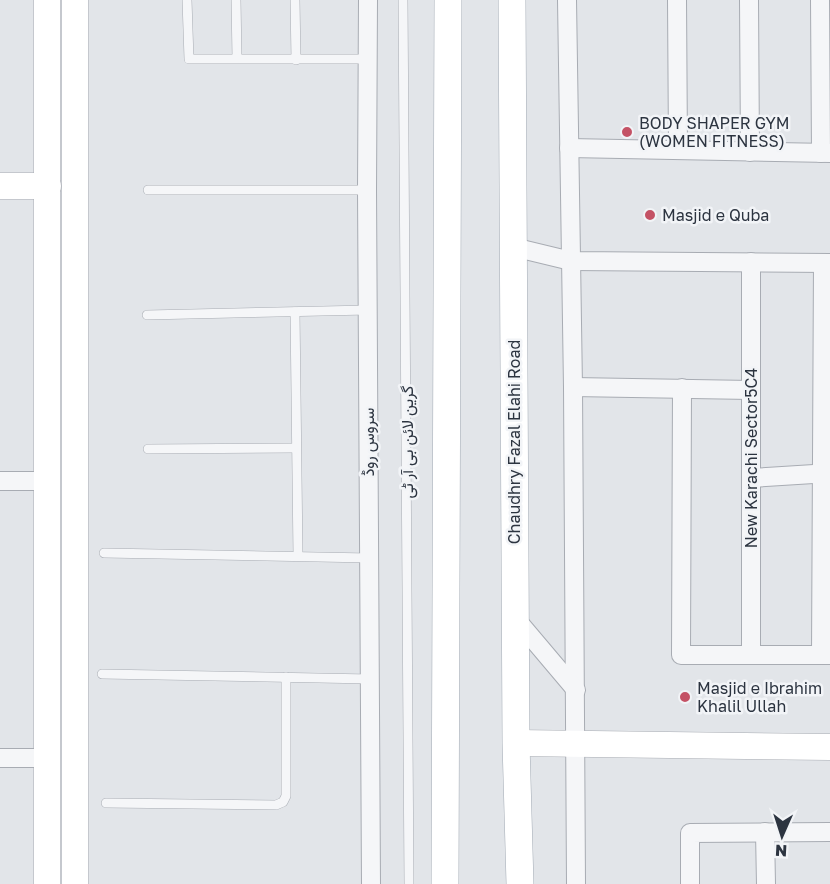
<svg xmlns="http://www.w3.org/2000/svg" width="830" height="884" viewBox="0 0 830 884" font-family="'Golos Text',Vazirmatn,sans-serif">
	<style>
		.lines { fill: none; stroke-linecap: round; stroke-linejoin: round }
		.lane-casing { stroke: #a8acb3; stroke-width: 10 }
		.street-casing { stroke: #a8acb3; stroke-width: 20 }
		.secondary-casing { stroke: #a8acb3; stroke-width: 27 }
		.primary-casing { stroke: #a2aab4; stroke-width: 28 }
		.lane { stroke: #f5f6f8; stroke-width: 9 }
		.street { stroke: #f5f6f8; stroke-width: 18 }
		.secondary { stroke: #fff; stroke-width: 26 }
		.primary { stroke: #fff; stroke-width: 27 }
		.poi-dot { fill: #c45265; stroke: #f2f4f7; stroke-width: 2 }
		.labels { text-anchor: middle; stroke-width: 5; stroke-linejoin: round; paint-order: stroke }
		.poi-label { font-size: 16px; fill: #2c3440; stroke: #f2f4f7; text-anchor: start }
		.street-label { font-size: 16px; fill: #2c3440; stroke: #f2f4f7 }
	</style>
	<rect width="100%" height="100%" fill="#e2e5e9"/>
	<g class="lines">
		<defs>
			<g id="lane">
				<polyline points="187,0 189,59 368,59"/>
				<polyline points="236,0 237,58"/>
				<polyline points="295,0 296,60"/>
				<polyline points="403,0 409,884"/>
				<polyline points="148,190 367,190"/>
				<polyline points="295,312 298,556"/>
				<polyline points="147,315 368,310"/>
				<polyline points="148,449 296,448"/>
				<polyline points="104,553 369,558"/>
				<polyline points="102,674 370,679"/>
				<polyline points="106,803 276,805 283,802 286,796 286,677"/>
			</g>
			<g id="street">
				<polyline points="368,0 367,190 371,884"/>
				<polyline points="567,0 573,387 576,884"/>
				<polyline points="677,0 678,150"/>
				<polyline points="749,0 750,152"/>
				<polyline points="820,0 821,153"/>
				<polyline points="569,148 830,153"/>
				<polyline points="513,247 571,261 830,263"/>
				<polyline points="751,262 751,655"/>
				<polyline points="573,387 751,390"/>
				<polyline points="682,388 681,655 830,655"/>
				<polyline points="751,478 830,473"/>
				<polyline points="0,481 47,481"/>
				<polyline points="516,619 576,690"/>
				<polyline points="821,655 823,263"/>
				<polyline points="0,758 46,758"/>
				<polyline points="765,832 766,884"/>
				<polyline points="690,884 690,833 830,832"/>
			</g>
			<g id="secondary">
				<polyline points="75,0 75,884"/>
				<polyline points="0,186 48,186"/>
				<polyline points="516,743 830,747"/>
				<polyline points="47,884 47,0"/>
			</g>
			<g id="primary">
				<polyline points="512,0 516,743 520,884"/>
				<polyline points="445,884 448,0"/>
			</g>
		</defs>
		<use href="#lane" class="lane-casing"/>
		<use href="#street" class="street-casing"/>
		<use href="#secondary" class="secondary-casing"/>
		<use href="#primary" class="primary-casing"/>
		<use href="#lane" class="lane"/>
		<use href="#street" class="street"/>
		<use href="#secondary" class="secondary"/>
		<use href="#primary" class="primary"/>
	</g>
	<g class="poi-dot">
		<circle cx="627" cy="132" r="6"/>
		<circle cx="650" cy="215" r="6"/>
		<circle cx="685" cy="697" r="6"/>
	</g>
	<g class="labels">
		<g class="poi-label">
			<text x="639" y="129">BODY SHAPER GYM<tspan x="639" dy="18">(WOMEN FITNESS)</tspan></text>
			<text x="662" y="221">Masjid e Quba</text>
			<text x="697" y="694">Masjid e Ibrahim<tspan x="697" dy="18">Khalil Ullah</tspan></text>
		</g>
		<g class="street-label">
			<text transform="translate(368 442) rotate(-90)" y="6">سروس روڈ</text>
			<text transform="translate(407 442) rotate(-90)" y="6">گرین لائن بی آر ٹی</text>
			<text transform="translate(514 442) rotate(-90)" y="6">Chaudhry Fazal Elahi Road</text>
			<text transform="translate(751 458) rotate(-90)" y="6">New Karachi Sector5C4</text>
		</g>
	</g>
	<g transform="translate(782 836) rotate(183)" stroke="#f2f4f7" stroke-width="4.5" paint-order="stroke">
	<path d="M0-4.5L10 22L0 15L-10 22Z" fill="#2c3440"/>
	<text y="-9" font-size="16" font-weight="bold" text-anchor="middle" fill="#2c3440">N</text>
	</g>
</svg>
